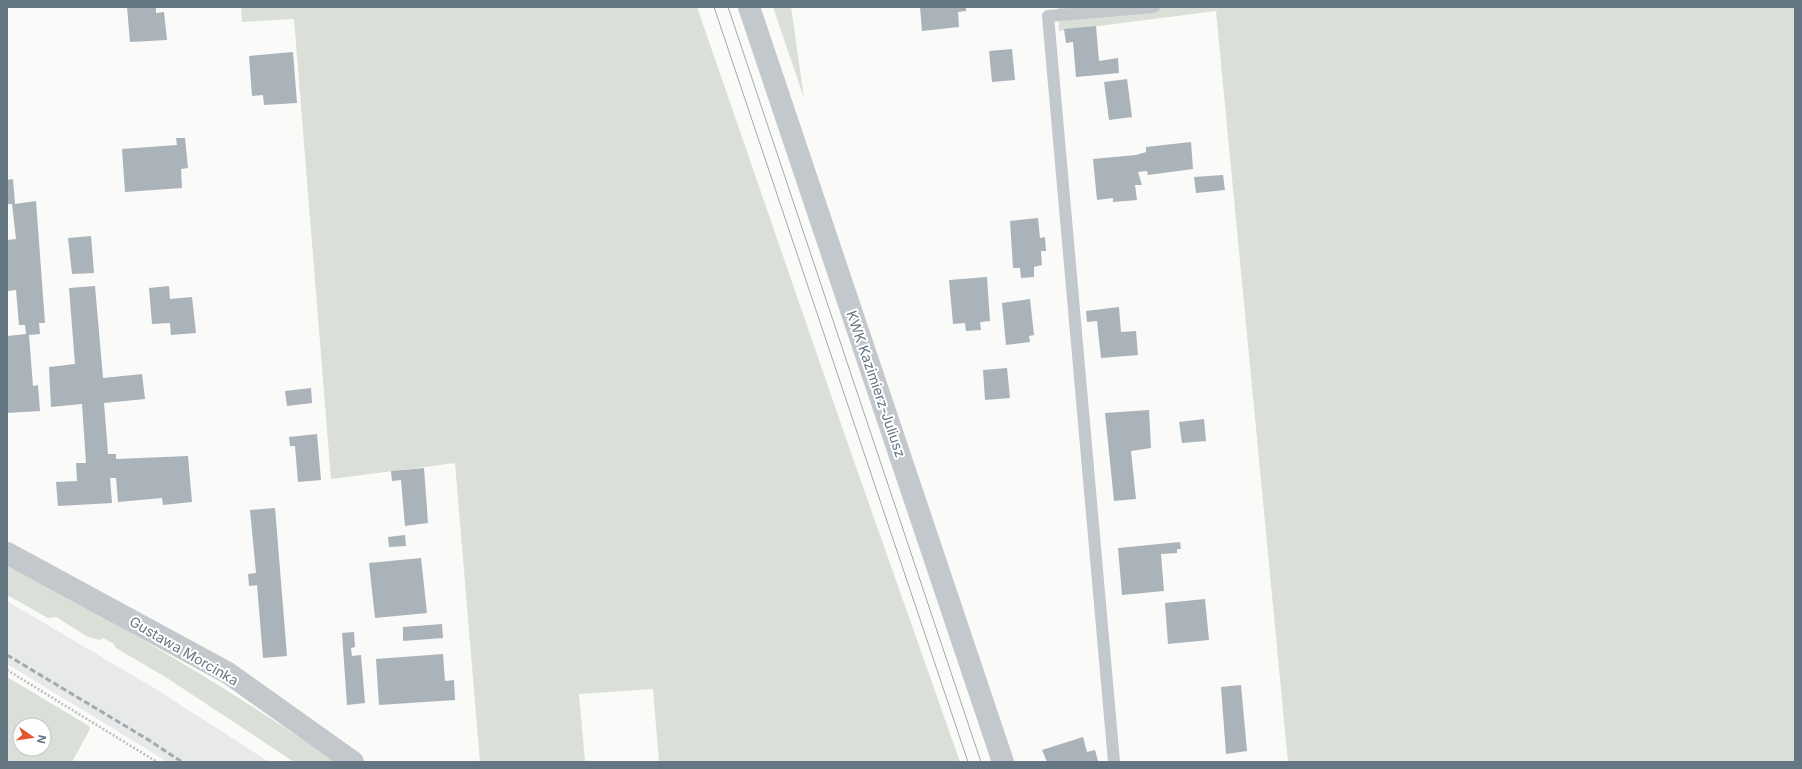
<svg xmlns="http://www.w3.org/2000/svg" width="1802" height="769" viewBox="0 0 1802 769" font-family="Inter,sans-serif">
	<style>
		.built { fill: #e8e9e9 }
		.green { fill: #dadfd7; fill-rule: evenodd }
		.building { fill: #aab3b9 }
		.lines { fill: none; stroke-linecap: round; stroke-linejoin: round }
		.path { stroke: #bbbfc2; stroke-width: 2.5; stroke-dasharray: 2 2; stroke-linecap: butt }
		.service { stroke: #c3c8cc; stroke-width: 12 }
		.minor { stroke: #c3c8cc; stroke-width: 22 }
		.tertiary { stroke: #c3c8cc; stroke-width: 22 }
		.tram { stroke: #a2aab0; stroke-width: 1 }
		.rail { stroke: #a2aab0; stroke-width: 3; stroke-dasharray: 6 3; stroke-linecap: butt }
		.labels { text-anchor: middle; stroke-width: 4; stroke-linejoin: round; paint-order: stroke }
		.street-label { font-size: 14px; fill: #657683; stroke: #fff }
	</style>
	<rect width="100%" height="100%" fill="#fafaf8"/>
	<polygon class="built" points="7,601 159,691 269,762 168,762 7,664"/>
	<g class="green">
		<polygon points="241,7 697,7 850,450 960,762 659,762 653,689 579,694 585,762 480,762 455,463 331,479 294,19 242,22"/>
		<polygon points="773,7 791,7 804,98"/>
		<polygon points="1058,7 1795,7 1795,762 1288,762 1216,11 1059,31"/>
		<path d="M7,561C118,625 230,688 335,762H294L167,678L116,648L114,644L103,638L100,640L88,637L56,617L48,618L7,595Z"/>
		<path d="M7,677L89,726L90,729L72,762H7ZM20,725H44V749H20Z"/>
	</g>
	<g class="building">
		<polygon points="127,7 156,7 156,13 164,12 167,40 130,42"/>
		<polygon points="920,7 966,7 966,11 958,12 959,27 922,31"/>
		<polygon points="1096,26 1099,61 1118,58 1119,73 1076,77 1073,42 1066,43 1064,29"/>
		<polygon points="1012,49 1015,80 992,82 989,51"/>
		<polygon points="293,52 297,103 264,105 263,95 252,96 249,56"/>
		<polygon points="1127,79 1132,117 1109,120 1104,82"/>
		<polygon points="176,138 185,138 188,168 181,169 182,188 125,192 122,149 177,145"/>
		<polygon points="1191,142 1193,169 1148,175 1147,171 1138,172 1142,185 1135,185 1137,200 1113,202 1113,198 1097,200 1093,159 1136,155 1146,152 1146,147"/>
		<polygon points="1223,175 1225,190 1196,193 1194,177"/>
		<polygon points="13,179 15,204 36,201 45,323 39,323 40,334 29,335 33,386 38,385 40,411 7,413 7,336 26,334 25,325 19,325 16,290 7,291 7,240 16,239 12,204 7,204 7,180"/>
		<polygon points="1038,218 1040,238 1045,237 1046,251 1041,251 1042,265 1034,267 1034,277 1021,278 1020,268 1013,268 1010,221"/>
		<polygon points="91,236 94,273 72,274 68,238"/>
		<polygon points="987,277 990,321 980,322 981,330 966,331 965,323 953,324 949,280"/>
		<polygon points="95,286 103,378 142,374 145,399 104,403 108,454 116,454 116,459 188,456 192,502 163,505 162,498 118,502 116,478 110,478 112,503 58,506 56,482 77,481 76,463 86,463 82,404 51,407 49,367 75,364 69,288"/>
		<polygon points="169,286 170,299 192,297 196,333 171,335 170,323 152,324 149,288"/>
		<polygon points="1030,299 1034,335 1029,336 1030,342 1006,345 1002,303"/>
		<polygon points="1119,307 1121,332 1136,331 1138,355 1101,358 1097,321 1087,322 1086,311"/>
		<polygon points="1007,368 1010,398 985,400 983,370"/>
		<polygon points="311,388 312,403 287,406 285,391"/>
		<polygon points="1149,410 1151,448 1131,451 1136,499 1114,501 1105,413"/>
		<polygon points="1204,419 1206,441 1182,443 1179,422"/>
		<polygon points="317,434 321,480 298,482 295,446 290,446 289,437"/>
		<polygon points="424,468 428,523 405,526 401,480 392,481 391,471"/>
		<polygon points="275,508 287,656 263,658 257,585 249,586 248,574 256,573 250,510"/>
		<polygon points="405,535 406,546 389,547 388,537"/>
		<polygon points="1180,542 1181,549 1177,549 1177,553 1161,554 1164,591 1122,595 1118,548"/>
		<polygon points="421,558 427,613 375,618 369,563"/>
		<polygon points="1205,599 1209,640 1168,644 1165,603"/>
		<polygon points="442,624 443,638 403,641 403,627"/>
		<polygon points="354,632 355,647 351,648 352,656 361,655 365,703 347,705 342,633"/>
		<polygon points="443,654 445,681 454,680 455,700 379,705 376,659"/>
		<polygon points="1241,685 1247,751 1226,754 1221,687"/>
		<polygon points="1083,737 1087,752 1095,750 1098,761 1047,762 1042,750"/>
	</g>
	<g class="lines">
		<polyline class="path" points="7,670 157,762"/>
		<polyline class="service" points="1114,762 1048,16 1154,7"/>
		<polyline class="minor" points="7,553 228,673 353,762"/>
		<polyline class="tertiary" points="749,7 1003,762"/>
		<g class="tram">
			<polyline points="714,7 968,762"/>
			<polyline points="728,7 981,762"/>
		</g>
		<polyline class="rail" points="7,655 147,739 182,762"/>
	</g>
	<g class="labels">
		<g class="street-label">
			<text transform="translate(876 384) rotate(71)" y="5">KWK Kazimierz-Juliusz</text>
			<text transform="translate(184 651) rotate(30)" y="5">Gustawa Morcinka</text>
		</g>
	</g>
	<rect width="1802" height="769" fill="none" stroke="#657683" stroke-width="16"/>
	<g transform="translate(32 737) rotate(103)"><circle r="19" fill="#ffffff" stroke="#c1c8cd"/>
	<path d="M0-3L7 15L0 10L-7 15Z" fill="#e4572e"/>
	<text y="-6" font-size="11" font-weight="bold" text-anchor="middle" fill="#657683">N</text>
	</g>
</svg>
